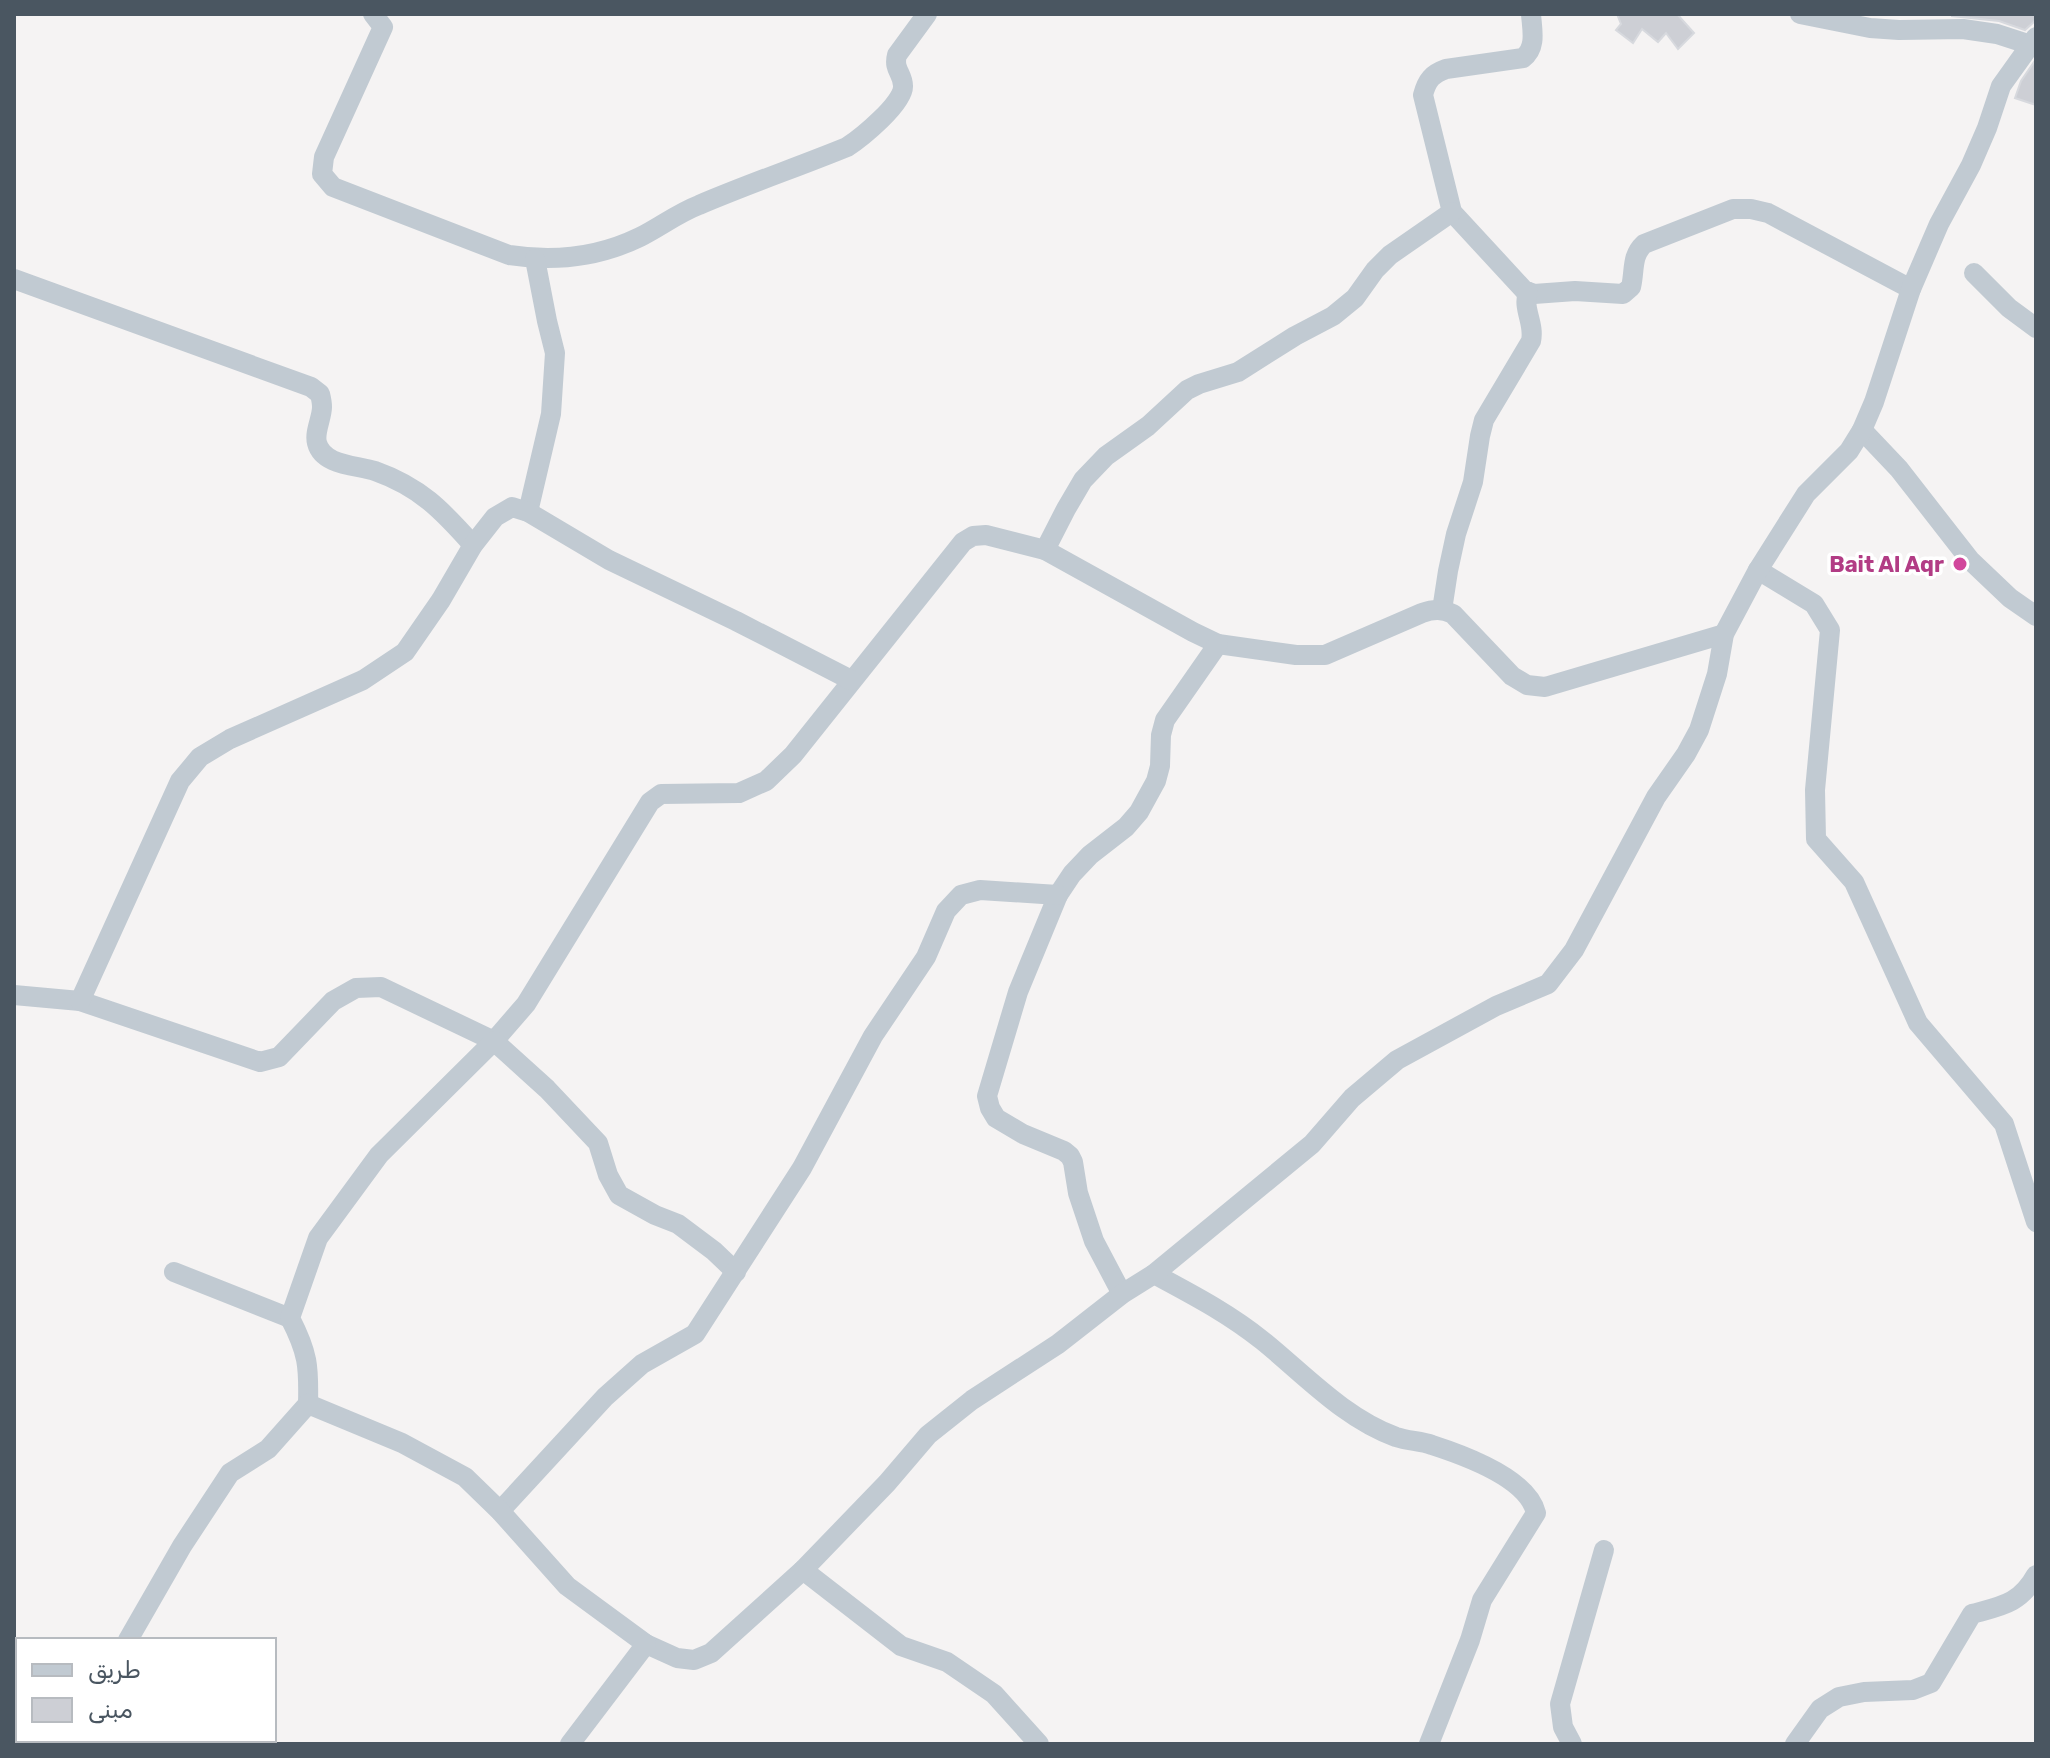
<svg xmlns="http://www.w3.org/2000/svg" width="2050" height="1758" viewBox="0 0 2050 1758" font-family="Rubik,'Noto Naskh Arabic',sans-serif">
	<style>
		.building { fill: #cdcfd5; stroke: #d7d9de; stroke-width: 2 }
		.lines { fill: none; stroke-linecap: round; stroke-linejoin: round }
		.minor { stroke: #c1cad2; stroke-width: 20 }
		.hotel-dot { fill: #d1479c; stroke: #fff; stroke-width: 3 }
		.labels { text-anchor: middle; stroke-width: 7; stroke-linejoin: round; paint-order: stroke }
		.hotel-label { font-size: 22px; font-weight: bold; fill: #b23c85; stroke: #fff; text-anchor: end }
	</style>
	<rect width="100%" height="100%" fill="#f5f3f3"/>
	<g class="building">
		<polygon points="1617,14 1677,14 1694,33 1678,49 1666,33 1658,42 1642,29 1633,43 1616,30 1621,24"/>
		<polygon points="1952,14 2036,14 2036,20 2025,30 1999,21 1952,16"/>
		<polygon points="2036,59 2036,105 2015,98 2021,81"/>
	</g>
	<g class="lines">
		<g class="minor">
			<path d="M373,14L383,27L324,157L322,174L333,187L509,255C554,262 599,257 640,237C660,227 678,213 699,205C748,184 798,167 847,147C861,138 904,103 903,86C903,73 893,70 897,55L927,14"/>
			<path d="M1531,14C1532,29 1537,48 1523,58L1446,69C1432,74 1427,80 1423,95L1452,212L1524,290L1534,294L1575,291L1623,294L1631,287C1635,271 1631,256 1644,244L1733,209H1751L1768,213L1911,289"/>
			<polyline points="1800,14 1870,28 1899,30 1963,29 1997,34 2031,45"/>
			<polyline points="1974,273 2009,308 2036,328"/>
			<path d="M14,279L311,387L320,394C321,398 322,402 322,407C322,418 314,432 317,443C323,466 357,465 375,471C420,487 442,510 473,545"/>
			<polyline points="1862,430 1899,469 1970,560 2010,598 2036,616"/>
			<polyline points="528,512 551,414 555,353 547,321 535,259"/>
			<polyline points="1045,550 1066,509 1083,480 1106,456 1148,426 1187,390 1199,384 1238,372 1295,336 1333,316 1355,298 1375,270 1390,255 1452,212"/>
			<polyline points="1758,570 1814,604 1830,630 1815,790 1816,839 1854,882 1918,1023 2004,1124 2036,1222"/>
			<path d="M1442,610L1448,571L1456,534L1473,482L1480,436L1484,420L1531,341C1535,323 1522,309 1528,292"/>
			<path d="M14,995L80,1001L260,1062L279,1057L333,1001L356,988L381,987L494,1041L526,1004L650,802L661,794L739,793L766,781L793,755L963,542L973,536L986,535L1045,550L1193,632L1218,644L1296,655H1325L1422,613C1434,609 1442,609 1453,614L1512,676L1527,685L1545,687L1724,634"/>
			<polyline points="80,1001 180,781 200,757 230,739 363,680 405,652 441,600 473,545 495,517 512,507 528,512 609,560 736,621 851,680"/>
			<polyline points="174,1272 290,1318"/>
			<path d="M1154,1274C1193,1295 1228,1313 1263,1341C1305,1375 1344,1418 1396,1437C1408,1441 1421,1441 1432,1445C1463,1455 1528,1478 1536,1513L1482,1600L1470,1640L1429,1744"/>
			<polyline points="1122,1294 1094,1241 1078,1193 1073,1162 1070,1156 1064,1151 1023,1134 996,1118 990,1108 987,1096 1018,992 1058,895 1072,874 1090,855 1126,827 1139,812 1156,781 1160,766 1161,735 1165,720 1218,644"/>
			<path d="M308,1404C309,1366 308,1353 290,1318L318,1238L379,1155L494,1041L547,1089L598,1143L608,1175L619,1195L655,1215L678,1224L714,1251L736,1272"/>
			<polyline points="500,1511 605,1397 642,1364 695,1334 802,1168 873,1036 926,957 946,911 961,895 980,890 1058,895"/>
			<polyline points="803,1570 901,1646 947,1662 994,1694 1039,1744"/>
			<polyline points="128,1640 182,1546 230,1473 268,1449 308,1404 402,1443 465,1477 500,1511 567,1586 646,1644 677,1658 694,1660 711,1653 803,1570 887,1483 928,1435 972,1400 1058,1344 1122,1294 1154,1274 1312,1144 1352,1098 1397,1060 1496,1006 1548,984 1574,950 1656,797 1686,754 1699,730 1717,674 1724,634 1758,570 1806,494 1849,451 1862,430 1874,402 1911,289 1939,224 1971,165 1987,128 2001,86 2036,37"/>
			<polyline points="14,1735 18,1735"/>
			<polyline points="570,1744 646,1644"/>
			<polyline points="1572,1744 1563,1727 1560,1704 1604,1550"/>
			<path d="M1795,1744L1820,1709L1839,1697L1864,1692L1913,1690L1931,1683L1972,1614C2001,1606 2020,1604 2036,1575"/>
		</g>
	</g>
	<circle class="hotel-dot" cx="1960" cy="564" r="8"/>
	<g class="labels">
		<g class="hotel-label">
			<text x="1944" y="572">Bait Al Aqr</text>
		</g>
	</g>
	<rect width="2050" height="1758" fill="none" stroke="#4a5661" stroke-width="32"/>
	<rect x="16" y="1638" width="260" height="104" fill="#ffffff" stroke="#b7bbc0" stroke-width="2"/>
	<rect x="32" y="1664" width="40" height="12" fill="#c1cad2" stroke="#b7bbc0" stroke-width="2"/>
	<text x="88" y="1678" font-size="24" fill="#4a5661">طريق</text>
	<rect x="32" y="1698" width="40" height="24" fill="#cdcfd5" stroke="#b7bbc0" stroke-width="2"/>
	<text x="88" y="1718" font-size="24" fill="#4a5661">مبنى</text>
</svg>
